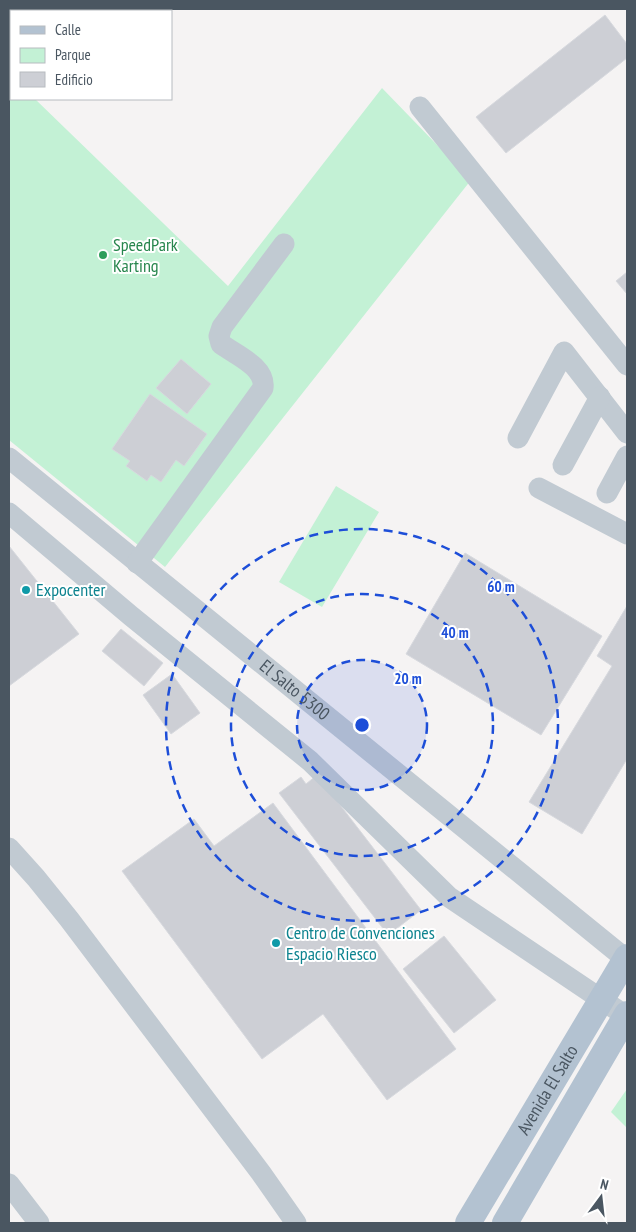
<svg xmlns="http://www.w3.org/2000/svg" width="636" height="1232" viewBox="0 0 636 1232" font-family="'PT Sans Narrow',sans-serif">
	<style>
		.green { fill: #c3f1d5 }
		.building { fill: #cdcfd5; stroke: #d7d9de }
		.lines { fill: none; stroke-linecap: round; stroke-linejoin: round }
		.minor { stroke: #c1cad2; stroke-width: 21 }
		.major { stroke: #b3c2d1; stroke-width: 26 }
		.ring { fill: none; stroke: #1d4ed8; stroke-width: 2.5; stroke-dasharray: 9 6 }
		.leisure-dot { fill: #2e9e5b; stroke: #fff; stroke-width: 2 }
		.culture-dot { fill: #0f9aa8; stroke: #fff; stroke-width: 2 }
		.labels { text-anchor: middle; stroke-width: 4; stroke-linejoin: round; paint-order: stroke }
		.leisure-label { font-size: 18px; fill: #27864d; stroke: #fff; text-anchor: start }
		.culture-label { font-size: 18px; fill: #0d838f; stroke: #fff; text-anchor: start }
		.street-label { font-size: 18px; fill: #4a5661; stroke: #fff }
		.centre { fill: #1d4ed8; stroke: #fff; stroke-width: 2.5 }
		.ring-label { font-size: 15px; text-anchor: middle; font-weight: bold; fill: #1d4ed8; stroke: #fff; stroke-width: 4; stroke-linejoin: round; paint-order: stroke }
	</style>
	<rect width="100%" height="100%" fill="#f5f3f3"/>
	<g class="green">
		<polygon points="9,73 11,76 11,99 35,99 228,286 382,88 471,180 165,567 9,440"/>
		<polygon points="336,486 379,512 322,607 279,582"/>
		<polygon points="627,1089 627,1128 611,1112"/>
	</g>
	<g class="building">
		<polygon points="605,15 627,44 627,58 506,153 476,117"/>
		<polygon points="627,272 627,294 616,281"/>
		<polygon points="181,359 211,384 187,414 156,388"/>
		<polygon points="150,394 207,434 184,466 176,460 161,482 151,475 147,481 126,466 130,461 112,449"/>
		<polygon points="9,546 79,634 9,686"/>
		<polygon points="465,553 602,636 541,735 406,654"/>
		<polygon points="627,606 627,759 582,834 529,802 612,666 597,656"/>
		<polygon points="121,629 163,663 144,686 102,651"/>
		<polygon points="172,674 200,713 171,734 143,695"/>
		<polygon points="317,775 421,910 388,935 279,793 301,777 306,784"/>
		<polygon points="273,803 456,1049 387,1100 323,1014 262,1059 122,871 194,819 214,846"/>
		<polygon points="444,936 496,1000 454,1033 403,969"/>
	</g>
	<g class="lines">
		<g class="minor">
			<polyline points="420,107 627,365"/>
			<polyline points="518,438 564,352 627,433"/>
			<path id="s1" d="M9,458L627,960"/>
			<polyline points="563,465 600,397"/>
			<polyline points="539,488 627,534"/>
			<polyline points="607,493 627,456"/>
			<polyline points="9,513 131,616 310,761 449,897 626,1016"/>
			<path d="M137,563L263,388C266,367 236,355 221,344L219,336L222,327L284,244"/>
			<polyline points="9,848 36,878 69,919 261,1173 296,1223"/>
			<polyline points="9,1184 39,1223"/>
		</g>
		<g class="major">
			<path id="s2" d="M468,1223L627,957"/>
			<polyline points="505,1223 627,1014"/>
		</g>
	</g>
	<circle cx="362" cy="725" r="65" fill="#1d4ed8" fill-opacity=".12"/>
	<g class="ring">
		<circle cx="362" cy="725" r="65"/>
		<circle cx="362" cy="725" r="131"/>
		<circle cx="362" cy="725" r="196"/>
	</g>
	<circle class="leisure-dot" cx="103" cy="255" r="5"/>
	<g class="culture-dot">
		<circle cx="26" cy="590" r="5"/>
		<circle cx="276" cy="943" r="5"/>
	</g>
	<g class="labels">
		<g class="leisure-label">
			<text x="113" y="251">SpeedPark<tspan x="113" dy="21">Karting</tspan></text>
		</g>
		<g class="culture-label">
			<text x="36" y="596">Expocenter</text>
			<text x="286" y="939">Centro de Convenciones<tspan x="286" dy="21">Espacio Riesco</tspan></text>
		</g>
		<g class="street-label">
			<text dy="6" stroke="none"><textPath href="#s1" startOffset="368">El Salto 5300</textPath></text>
			<text dy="6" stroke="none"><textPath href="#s2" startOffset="155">Avenida El Salto</textPath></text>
		</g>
	</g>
	<circle cx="362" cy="725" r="8" class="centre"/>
	<g class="ring-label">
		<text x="501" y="592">60 m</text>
		<text x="455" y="638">40 m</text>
		<text x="408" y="684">20 m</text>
	</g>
	<rect width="636" height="1232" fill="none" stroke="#4a5661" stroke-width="20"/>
	<rect x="10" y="10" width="162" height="90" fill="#ffffff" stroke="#b7bbc0"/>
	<rect x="20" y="26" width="25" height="8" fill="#b3c2d1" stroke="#b7bbc0"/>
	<text x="55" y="35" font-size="15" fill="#4a5661">Calle</text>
	<rect x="20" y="48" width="25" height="15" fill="#c3f1d5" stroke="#b7bbc0"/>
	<text x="55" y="60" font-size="15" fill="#4a5661">Parque</text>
	<rect x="20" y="72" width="25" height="15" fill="#cdcfd5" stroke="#b7bbc0"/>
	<text x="55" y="85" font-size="15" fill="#4a5661">Edificio</text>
	<g transform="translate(601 1197) rotate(15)" stroke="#ffffff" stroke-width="4" paint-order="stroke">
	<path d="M0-4L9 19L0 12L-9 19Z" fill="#4a5661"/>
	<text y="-8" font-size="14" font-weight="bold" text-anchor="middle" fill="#4a5661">N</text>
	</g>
</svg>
